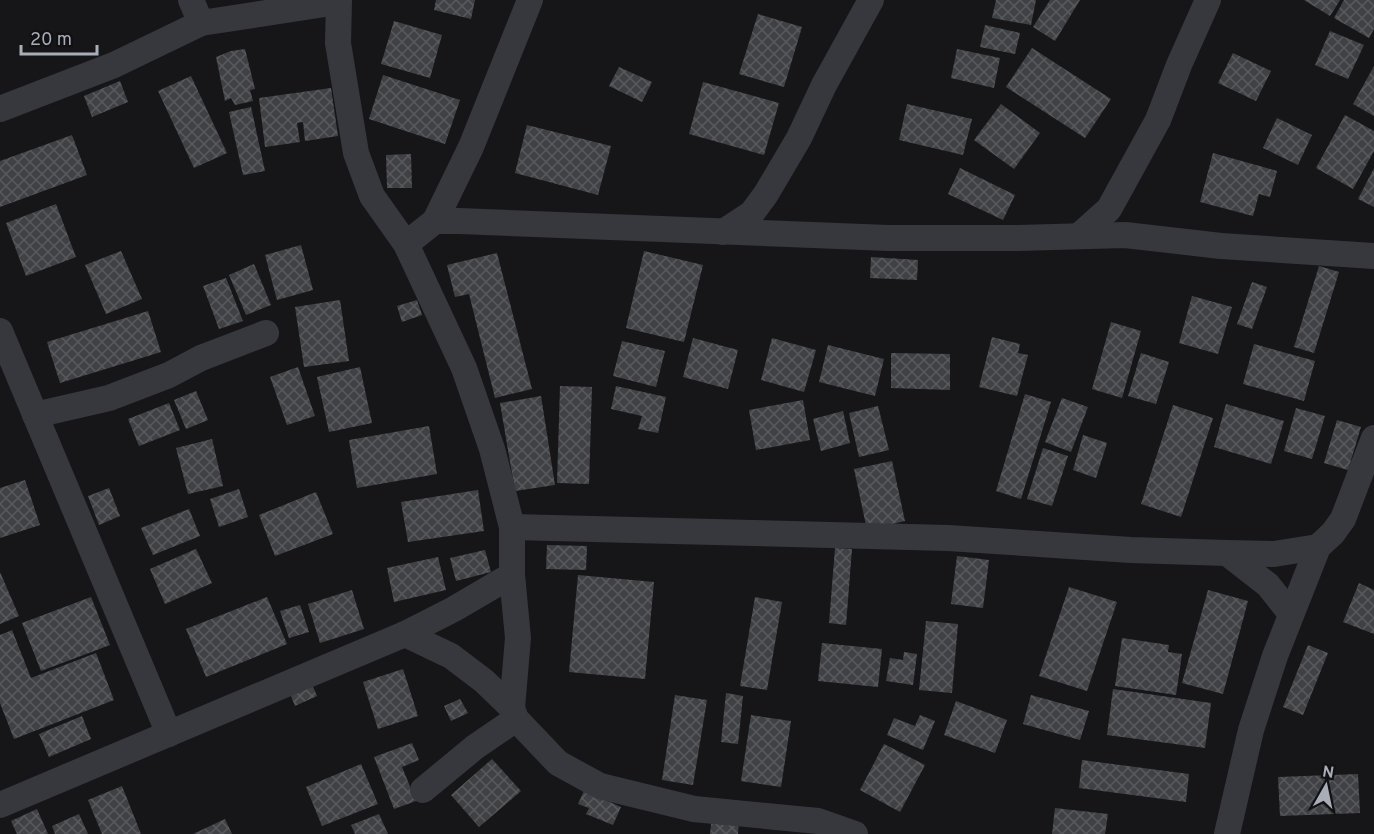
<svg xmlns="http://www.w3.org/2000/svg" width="1374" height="834" viewBox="0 0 1374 834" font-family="Overpass,sans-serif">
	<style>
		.building { fill: url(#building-cross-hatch) }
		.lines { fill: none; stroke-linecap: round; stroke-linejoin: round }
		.street { stroke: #37383d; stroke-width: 26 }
	</style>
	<defs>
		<pattern id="building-cross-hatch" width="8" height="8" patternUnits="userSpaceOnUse" patternTransform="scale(1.5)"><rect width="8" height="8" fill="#404145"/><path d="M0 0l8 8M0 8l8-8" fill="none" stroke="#595a5e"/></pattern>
	</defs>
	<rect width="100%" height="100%" fill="#161618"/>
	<g class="building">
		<polygon points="436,0 475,0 471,19 434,10"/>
		<polygon points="996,0 1036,0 1031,25 992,18"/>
		<polygon points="1050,0 1080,0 1055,41 1033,27"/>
		<polygon points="1304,0 1340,0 1330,16"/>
		<polygon points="1344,0 1374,0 1374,29 1369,38 1334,18"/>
		<polygon points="758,14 802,27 784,87 739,74"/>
		<polygon points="394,21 442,35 430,78 381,64"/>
		<polygon points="985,25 1020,33 1015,54 980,47"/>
		<polygon points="1330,31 1364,45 1348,79 1315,65"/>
		<polygon points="1032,48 1111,99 1085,138 1006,87"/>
		<polygon points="245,49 255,89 250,90 253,101 235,105 231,98 225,101 216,57 231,51"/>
		<polygon points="957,49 1000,58 994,88 951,78"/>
		<polygon points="1233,53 1271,71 1256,101 1218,83"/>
		<polygon points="1374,66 1374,116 1353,104"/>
		<polygon points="619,67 652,82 642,102 609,86"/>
		<polygon points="383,75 460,100 445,144 369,119"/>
		<polygon points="191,76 227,153 194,168 158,91"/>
		<polygon points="120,81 128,102 92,117 84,96"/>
		<polygon points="703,82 779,103 764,155 689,134"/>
		<polygon points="331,88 338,136 305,141 303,122 297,123 300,142 265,147 259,98"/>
		<polygon points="907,104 972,119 963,155 899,140"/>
		<polygon points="1001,104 1040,133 1014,169 974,140"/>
		<polygon points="251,107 265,171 243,175 229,112"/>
		<polygon points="1345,115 1374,131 1374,151 1353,189 1316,168"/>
		<polygon points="1277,118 1312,135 1298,165 1263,148"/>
		<polygon points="527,125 611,146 598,195 515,173"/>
		<polygon points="72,135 87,175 0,207 0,161"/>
		<polygon points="1213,153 1277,171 1270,197 1259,194 1253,216 1200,202"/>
		<polygon points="411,154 412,188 387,188 386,155"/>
		<polygon points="960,168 1015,195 1003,220 948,194"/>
		<polygon points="1374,168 1374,207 1358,199"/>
		<polygon points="56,204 76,257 26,276 6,223"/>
		<polygon points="301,245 313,290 277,300 265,255"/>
		<polygon points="121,251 142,299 106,314 85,265"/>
		<polygon points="644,251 703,265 684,342 626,328"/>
		<polygon points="497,253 532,389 495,398 469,294 455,297 447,265"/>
		<polygon points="871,257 918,260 917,280 870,278"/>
		<polygon points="254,264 271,305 246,315 229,275"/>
		<polygon points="1319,266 1339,272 1314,353 1294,347"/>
		<polygon points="226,278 243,321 219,329 203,286"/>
		<polygon points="1252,282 1267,287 1252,329 1237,324"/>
		<polygon points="1192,296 1232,307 1218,354 1179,343"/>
		<polygon points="340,300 349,361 304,367 295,307"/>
		<polygon points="417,300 422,315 402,322 397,306"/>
		<polygon points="148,311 161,352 60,383 47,342"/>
		<polygon points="1111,322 1141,331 1122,398 1092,389"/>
		<polygon points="992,337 1020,344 1018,353 1028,355 1017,396 979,387"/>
		<polygon points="693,338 738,350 728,389 683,377"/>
		<polygon points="772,338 816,350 804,392 761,380"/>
		<polygon points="622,341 665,351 656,387 613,376"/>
		<polygon points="1254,344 1315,361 1304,401 1243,384"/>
		<polygon points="828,345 884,359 875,396 819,382"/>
		<polygon points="891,353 950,354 950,390 891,388"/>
		<polygon points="1141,353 1169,362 1156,404 1128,396"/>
		<polygon points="298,367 315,416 287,425 270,377"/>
		<polygon points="360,367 372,423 329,432 317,377"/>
		<polygon points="560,386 592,387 589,484 557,483"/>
		<polygon points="616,386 666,397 658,433 638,429 642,416 611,409"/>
		<polygon points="196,391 208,420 186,429 174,400"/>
		<polygon points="1025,394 1051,402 1021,499 996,491"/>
		<polygon points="541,396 555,485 515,491 500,403"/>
		<polygon points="1062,398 1088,407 1071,452 1045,442"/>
		<polygon points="803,400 810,440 756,450 749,410"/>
		<polygon points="169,403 180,430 139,446 128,419"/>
		<polygon points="1226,404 1284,421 1271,464 1214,447"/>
		<polygon points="1173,405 1213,418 1181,517 1141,504"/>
		<polygon points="878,406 889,450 859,457 849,413"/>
		<polygon points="1296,408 1325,416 1312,459 1284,451"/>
		<polygon points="843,411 850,443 821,451 813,419"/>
		<polygon points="1337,420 1361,427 1348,470 1324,463"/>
		<polygon points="429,426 437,474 357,488 349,440"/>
		<polygon points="1083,435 1107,443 1096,478 1073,470"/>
		<polygon points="212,439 223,486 188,494 176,448"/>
		<polygon points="1043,448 1068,456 1052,506 1027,499"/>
		<polygon points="892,461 905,521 867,530 854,469"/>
		<polygon points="25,480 40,525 0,538 0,488"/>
		<polygon points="109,488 120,516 99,525 88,496"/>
		<polygon points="239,489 248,517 219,527 210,499"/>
		<polygon points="478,490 484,531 408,542 401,502"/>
		<polygon points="316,492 333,534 275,556 259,515"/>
		<polygon points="189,509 200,536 153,555 141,528"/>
		<polygon points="547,545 587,546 586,570 546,569"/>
		<polygon points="835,548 852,549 846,625 829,623"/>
		<polygon points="196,549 212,583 165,604 150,569"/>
		<polygon points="485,550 491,572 456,581 450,558"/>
		<polygon points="957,556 989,560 983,608 951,604"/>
		<polygon points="438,557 446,590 394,602 387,568"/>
		<polygon points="0,572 19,616 0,624"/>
		<polygon points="578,575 654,582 645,679 569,672"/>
		<polygon points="1359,583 1374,590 1374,634 1343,622"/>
		<polygon points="1069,587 1117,602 1087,691 1039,676"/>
		<polygon points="352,590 364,629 320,643 308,604"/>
		<polygon points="1208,590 1248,601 1223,694 1182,683"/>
		<polygon points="91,597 110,645 41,671 22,623"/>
		<polygon points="267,597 287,644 206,677 186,629"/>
		<polygon points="755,597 782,602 767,690 740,686"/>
		<polygon points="300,605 309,632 289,638 280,611"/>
		<polygon points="926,621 958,624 952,693 919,690"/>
		<polygon points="12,630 31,678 96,653 114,700 14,739 0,703 0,635"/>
		<polygon points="1122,638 1169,645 1168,652 1182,654 1176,695 1115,686"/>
		<polygon points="822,643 882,649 878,687 818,681"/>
		<polygon points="1308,645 1328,653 1303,715 1283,707"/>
		<polygon points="904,652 917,654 913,685 886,681 890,658 903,660"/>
		<polygon points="403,669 418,716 378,729 363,682"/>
		<polygon points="311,682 317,696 295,706 289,691"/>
		<polygon points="1113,689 1211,703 1205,748 1107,735"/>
		<polygon points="726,693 743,696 738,744 721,742"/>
		<polygon points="675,695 707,700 693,785 662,780"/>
		<polygon points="1031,695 1089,711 1080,740 1023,724"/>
		<polygon points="460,699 468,713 451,721 444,706"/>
		<polygon points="956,701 1007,720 995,753 944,735"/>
		<polygon points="751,715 791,721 781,787 741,781"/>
		<polygon points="920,715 935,721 923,750 887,735 894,718 915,726"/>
		<polygon points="82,716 91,739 49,757 39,734"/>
		<polygon points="412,743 419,760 402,767 416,801 394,809 374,757"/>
		<polygon points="884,744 925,765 900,812 860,790"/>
		<polygon points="492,759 521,791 479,827 451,795"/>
		<polygon points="1082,760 1189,774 1186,802 1079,788"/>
		<polygon points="361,764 378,804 322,826 306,787"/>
		<polygon points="1358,774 1360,813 1280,816 1278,777"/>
		<polygon points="122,786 141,834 102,834 88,800"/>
		<polygon points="584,791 621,807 613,825 586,814 589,808 578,804"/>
		<polygon points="1055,808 1108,814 1105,834 1052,834"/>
		<polygon points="37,809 48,834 17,834 11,821"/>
		<polygon points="79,814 88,834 55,834 52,826"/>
		<polygon points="379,814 388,834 355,834 351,825"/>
		<polygon points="712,817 739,821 738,834 710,834"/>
		<polygon points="225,819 232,834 193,834"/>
	</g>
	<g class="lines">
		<g class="street">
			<polyline points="191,0 201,23"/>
			<polyline points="339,0 338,43 356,153 372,196 406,244 464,368 492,449 512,527 512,575 518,638 512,708 516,719 558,763 600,786 694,809 818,821 855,834"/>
			<polyline points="0,109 114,65 201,23 338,2"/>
			<polyline points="435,221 471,147 530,0"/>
			<polyline points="723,232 752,213 766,194 799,138 824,85 871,0"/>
			<polyline points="1080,235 1109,209 1158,120 1179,65 1208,0"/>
			<polyline points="406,244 435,221 459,221 888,238 1018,238 1125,235 1221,246 1374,256"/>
			<polyline points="0,331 169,734"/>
			<polyline points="35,415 109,398 169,375 201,358 266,333"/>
			<polyline points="512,527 948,538 1131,550 1227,553 1274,554 1318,547"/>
			<polyline points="1227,553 1268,585 1291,614"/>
			<polyline points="405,634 451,656 484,681 512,708"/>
			<polyline points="423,790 475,747 516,719"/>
			<polyline points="0,805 405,634 454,609 512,575"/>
			<polyline points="1227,834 1251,730 1275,656 1318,547 1333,533 1343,519 1374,438"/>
		</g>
	</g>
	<g transform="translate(1326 786) rotate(9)" stroke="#111113" stroke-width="4.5" paint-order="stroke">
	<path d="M0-4.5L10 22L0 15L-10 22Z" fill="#a8adb8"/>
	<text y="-9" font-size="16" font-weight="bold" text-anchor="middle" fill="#a8adb8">N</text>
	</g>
	<path d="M21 45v9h76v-9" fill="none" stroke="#a8adb8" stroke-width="3"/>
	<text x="30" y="45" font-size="18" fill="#a8adb8" stroke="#111113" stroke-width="4.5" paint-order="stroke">20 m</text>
</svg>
